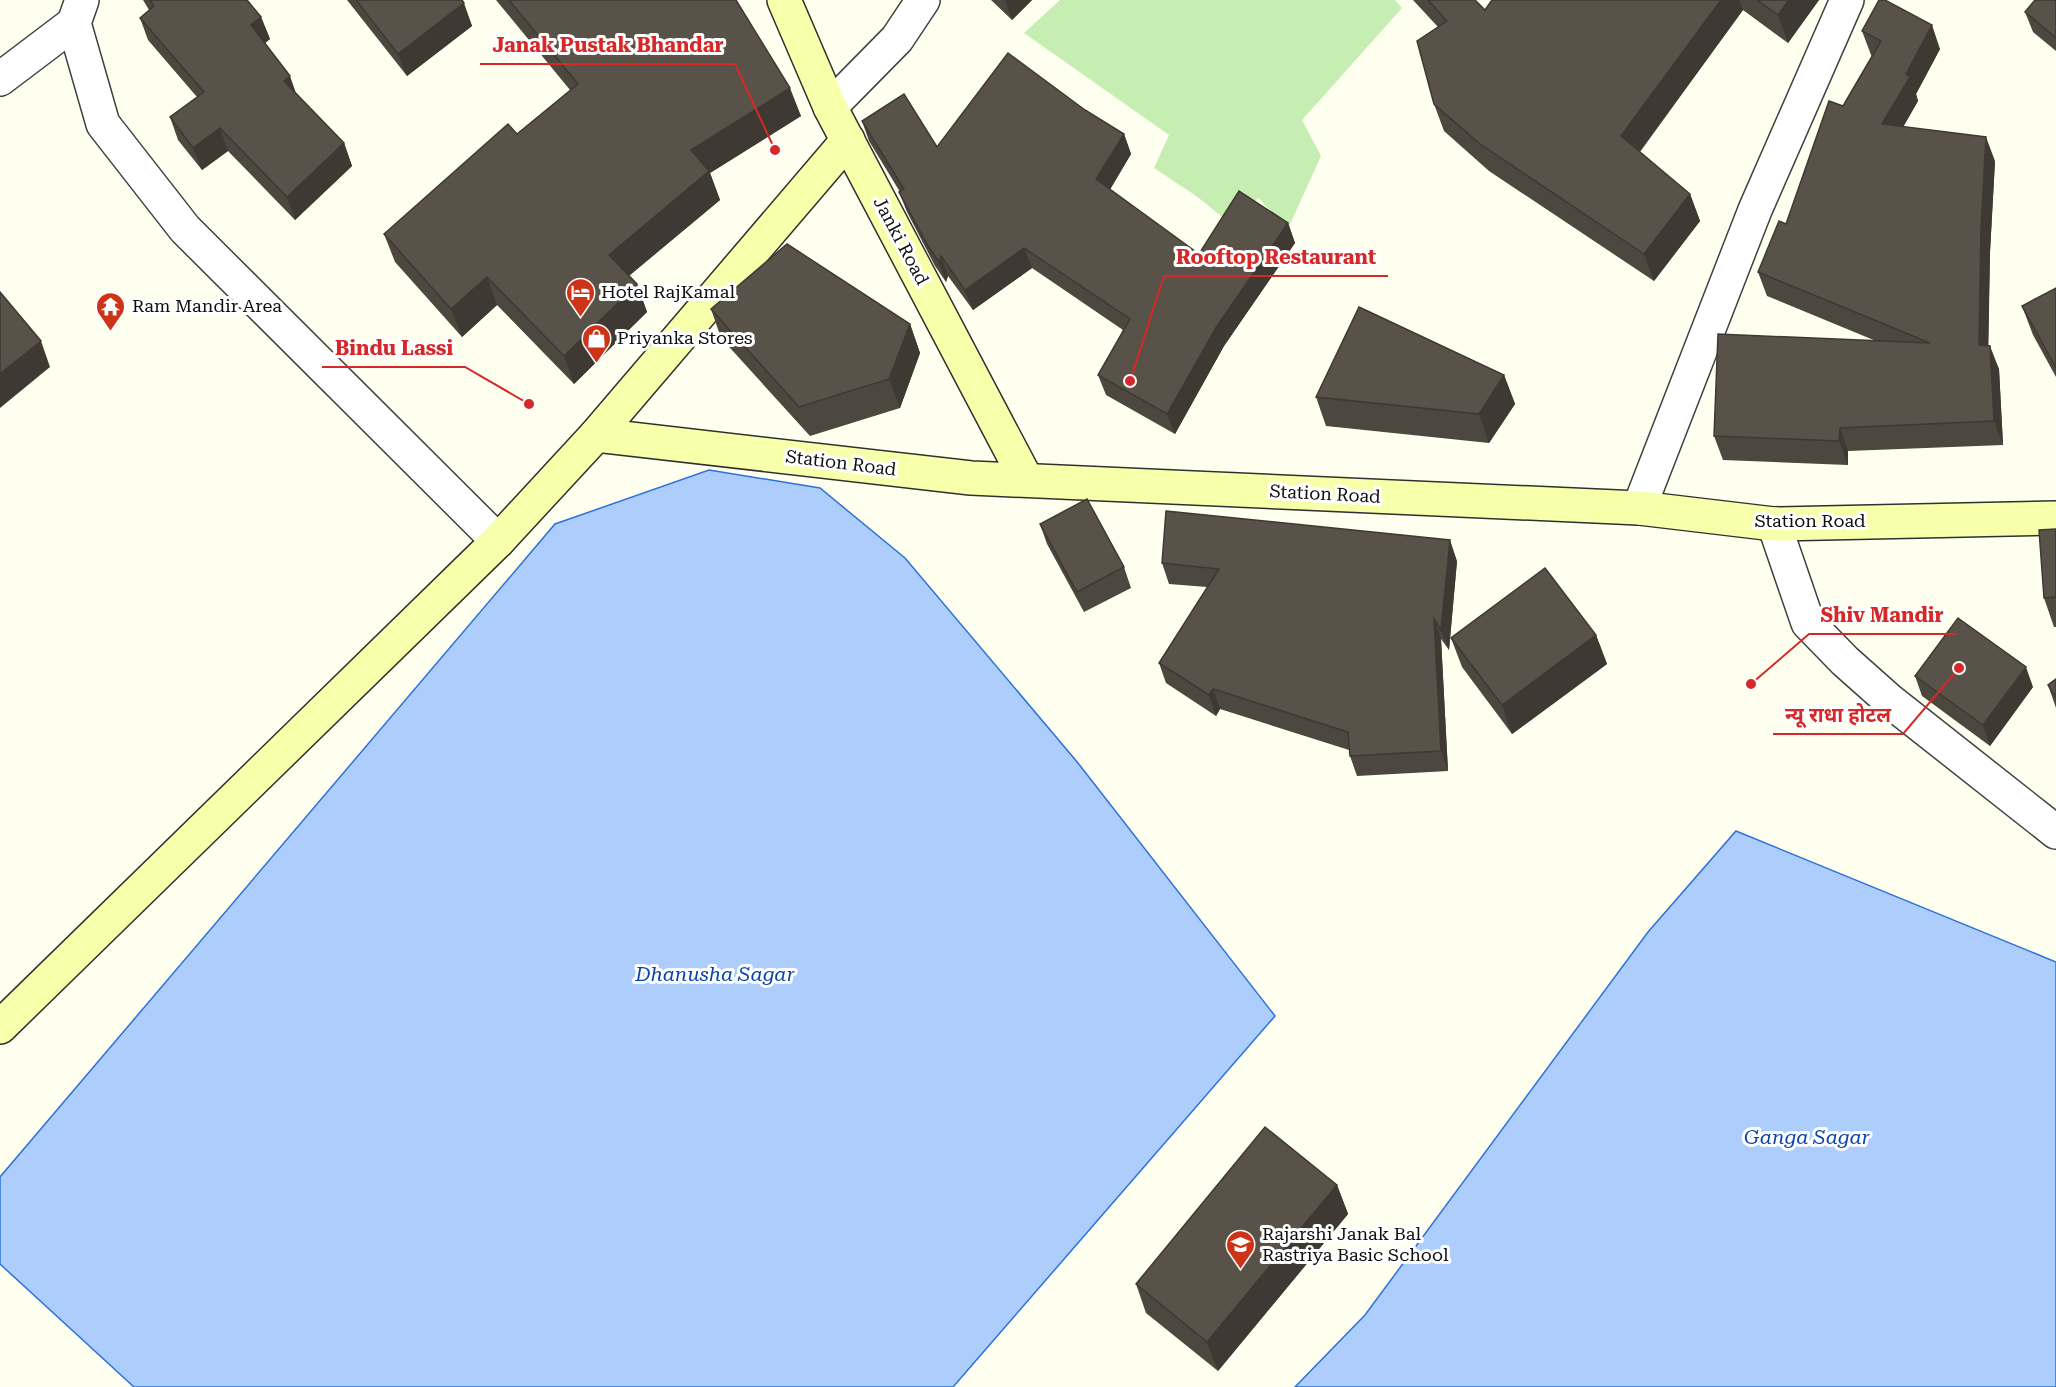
<svg xmlns="http://www.w3.org/2000/svg" width="2056" height="1387" viewBox="0 0 2056 1387" font-family="'Roboto Serif','Noto Sans Devanagari',serif">
	<style>
		.green { fill: #c6eeb3 }
		.water { fill: #adcefd; stroke: #2c71dc; stroke-width: 1.5 }
		.lines { fill: none; stroke-linecap: round; stroke-linejoin: round }
		.street-casing { stroke: #414141; stroke-width: 36 }
		.secondary-casing { stroke: #303030; stroke-width: 36 }
		.street { stroke: #fff; stroke-width: 33 }
		.secondary { stroke: #f7ffaa; stroke-width: 33 }
		.wall { fill: #4c473f }
		.shaded-wall { fill: #3e3933 }
		.building { fill: #585249; stroke: #3e3933; stroke-width: 1.5 }
		.labels { text-anchor: middle; stroke-width: 6; stroke-linejoin: round; paint-order: stroke }
		.street-label { font-size: 18px; fill: #0e0e0e; stroke: #fff }
		.poi-label { font-size: 18px; fill: #0e0e0e; stroke: #fff; text-anchor: start }
		.water-label { font-size: 20px; font-style: italic; fill: #0944ae; stroke: #fff }
		.leader { fill: none; stroke: #d62828; stroke-width: 2 }
		.callout-dot { fill: #d62828; stroke: #fff; stroke-width: 2 }
		.callout-label { font-size: 20px; text-anchor: middle; font-weight: bold; fill: #d62828; stroke: #fff; stroke-width: 6; stroke-linejoin: round; paint-order: stroke }
	</style>
	<rect width="100%" height="100%" fill="#ffffef"/>
	<polygon class="green" points="1060,0 1395,0 1402,8 1302,120 1321,156 1287,231 1259,198 1226,220 1195,195 1154,168 1169,135 1024,33"/>
	<g class="water">
		<polygon points="709,470 820,488 905,558 1078,763 1275,1016 953,1387 134,1387 0,1264 0,1177 555,524"/>
		<polygon points="1736,831 2056,962 2056,1387 1295,1387 1365,1315 1648,932"/>
	</g>
	<g class="lines">
		<defs>
			<g id="street">
				<polyline points="82,0 74,23 103,124 185,229 498,541"/>
				<polyline points="0,79 74,23"/>
				<polyline points="830,107 897,39 923,0"/>
				<polyline points="1639,508 1755,210 1847,0"/>
				<polyline points="1774,524 1808,623 1845,661 1890,701 2056,832"/>
			</g>
			<g id="secondary">
				<polyline points="784,0 830,107 1026,479"/>
				<polyline points="596,435 971,478 1639,508 1774,524 2056,518"/>
				<polyline points="0,1027 498,541 596,435 848,140"/>
			</g>
		</defs>
		<use href="#street" class="street-casing"/>
		<use href="#secondary" class="secondary-casing"/>
		<use href="#street" class="street"/>
		<use href="#secondary" class="secondary"/>
	</g>
	<g class="wall">
		<polygon points="143,0 247,0 261,17 270,39 265,43 296,94 344,143 352,166 295,220 228,151 202,170 178,140 170,117 197,97 148,40 140,18 149,10"/>
		<polygon points="347,0 462,0 472,26 407,76"/>
		<polygon points="496,0 736,0 801,116 710,173 720,200 629,276 637,284 647,312 574,384 497,305 462,337 395,262 384,234 517,134 570,90"/>
		<polygon points="991,0 1032,0 1012,20"/>
		<polygon points="1413,0 1475,0 1485,10 1492,0 1819,0 1788,43 1743,10 1640,152 1690,194 1700,221 1654,281 1489,171 1444,131 1434,104 1438,27"/>
		<polygon points="2056,0 2056,51 2033,32 2025,12"/>
		<polygon points="1862,31 1940,49 1916,94 1918,101 1903,127 1995,161 1990,252 1988,346 1999,369 2003,445 1848,451 1848,465 1723,460 1714,436 1876,341 1767,296 1758,272 1786,224 1843,106 1872,56 1871,55"/>
		<polygon points="1085,110 1124,134 1131,154 1110,189 1199,254 1288,223 1295,243 1224,346 1175,434 1106,395 1098,375 1123,330 1032,268 973,310 948,276 946,282 935,266 907,212 899,192 900,192 869,141 862,121 937,147"/>
		<polygon points="2056,288 2056,377 2033,335 2022,306"/>
		<polygon points="711,309 910,324 920,353 900,408 810,436 721,338"/>
		<polygon points="1504,375 1515,404 1489,443 1326,426 1316,397"/>
		<polygon points="1040,524 1124,567 1131,588 1084,612 1047,544"/>
		<polygon points="2056,529 2056,627 2054,627 2044,598"/>
		<polygon points="1457,561 1449,650 1441,639 1448,771 1357,776 1350,756 1349,750 1220,709 1216,716 1166,683 1159,663 1207,587 1169,584 1162,563"/>
		<polygon points="1596,635 1607,664 1512,734 1462,667 1451,638"/>
		<polygon points="1915,676 2033,687 1990,746 1922,696"/>
		<polygon points="2056,679 2056,708 2048,685"/>
		<polygon points="1337,1185 1348,1214 1218,1371 1146,1313 1136,1284"/>
	</g>
	<g class="shaded-wall">
		<polygon points="1005,0 1032,0 1012,20"/>
		<polygon points="1721,0 1739,0 1743,10 1631,163 1621,136"/>
		<polygon points="1789,0 1819,0 1788,43 1778,15"/>
		<polygon points="464,3 472,26 407,76 398,54"/>
		<polygon points="261,17 270,39 259,48 251,25"/>
		<polygon points="1932,25 1940,49 1916,94 1918,101 1891,148 1882,124 1906,74"/>
		<polygon points="290,76 298,99 284,81"/>
		<polygon points="790,88 801,116 710,173 720,200 620,283 609,255 691,150"/>
		<polygon points="220,128 228,151 202,170 193,148"/>
		<polygon points="1124,134 1131,154 1104,200 1096,179"/>
		<polygon points="1986,137 1995,161 1990,252 1988,369 1979,345 1981,228"/>
		<polygon points="344,143 352,166 295,220 287,197"/>
		<polygon points="1690,194 1700,221 1654,281 1644,254"/>
		<polygon points="1288,223 1295,243 1224,346 1175,434 1167,414 1217,326"/>
		<polygon points="1024,248 1032,268 973,310 965,290"/>
		<polygon points="941,256 948,276 946,282 939,262"/>
		<polygon points="487,277 497,305 462,337 451,309"/>
		<polygon points="637,284 647,312 574,384 564,356"/>
		<polygon points="910,324 920,353 900,408 889,379"/>
		<polygon points="41,341 50,367 0,408 0,374"/>
		<polygon points="1990,346 1999,369 2003,445 1994,421"/>
		<polygon points="1504,375 1515,404 1489,443 1479,414"/>
		<polygon points="1840,428 1848,451 1848,465 1839,441"/>
		<polygon points="1450,540 1457,561 1449,650 1441,630"/>
		<polygon points="1434,619 1441,639 1448,771 1441,751"/>
		<polygon points="1596,635 1607,664 1512,734 1502,705"/>
		<polygon points="2026,667 2033,687 1990,746 1983,725"/>
		<polygon points="1213,689 1220,709 1216,716 1209,695"/>
		<polygon points="1337,1185 1348,1214 1218,1371 1207,1342"/>
	</g>
	<g class="building">
		<polygon points="150,0 247,0 261,17 251,25 290,76 284,81 344,143 287,197 220,128 193,148 170,117 204,92 140,18 154,6"/>
		<polygon points="356,0 462,0 464,3 398,54"/>
		<polygon points="509,0 736,0 790,88 691,150 709,171 609,255 637,284 564,356 487,277 451,309 384,234 508,124 517,134 578,84"/>
		<polygon points="1428,0 1475,0 1485,10 1492,0 1721,0 1621,136 1690,194 1644,254 1480,144 1434,104 1417,41 1447,21"/>
		<polygon points="1757,0 1789,0 1778,15"/>
		<polygon points="1879,0 1885,0 1932,25 1906,74 1910,77 1882,124 1986,137 1981,228 1979,345 1990,346 1994,421 1840,428 1839,441 1714,436 1718,334 1930,343 1758,272 1779,221 1786,224 1829,101 1843,106 1881,41 1862,31"/>
		<polygon points="2035,0 2056,0 2056,38 2025,12"/>
		<polygon points="1008,53 1085,110 1124,134 1096,179 1199,254 1239,191 1288,223 1217,326 1167,414 1098,375 1130,319 1024,248 965,290 941,256 939,262 928,246 899,192 904,189 862,121 904,94 937,147"/>
		<polygon points="787,244 910,324 889,379 799,407 711,309"/>
		<polygon points="2056,288 2056,368 2022,306"/>
		<polygon points="0,292 41,341 0,374"/>
		<polygon points="1359,307 1504,375 1479,414 1316,397"/>
		<polygon points="1087,499 1124,567 1077,592 1040,524"/>
		<polygon points="1166,511 1450,540 1441,630 1434,619 1441,751 1350,756 1348,732 1213,689 1209,695 1159,663 1219,569 1162,563"/>
		<polygon points="2056,529 2056,597 2044,598 2039,530"/>
		<polygon points="1545,568 1596,635 1502,705 1451,638"/>
		<polygon points="1958,618 2026,667 1983,725 1915,676"/>
		<polygon points="2056,679 2056,698 2048,685"/>
		<polygon points="1265,1127 1337,1185 1207,1342 1136,1284"/>
	</g>
	<defs>
		<symbol id="hotel-pin" viewBox="-11 -11 22 30"><path d="M0 17L-7.5 6A9.5 9.5 0 1 1 7.5 6Z" fill="#cd3316" stroke="#fff"/><path d="M-6-4.5h1.5V1H6V5H4.5V3h-9V5H-6ZM-4 0a1.8 1.8 0 1 1 3.6 0ZM.5 0V-2.5h3Q6-2.5 6 0Z" fill="#fff"/></symbol>
		<symbol id="temple-pin" viewBox="-11 -11 22 30"><path d="M0 17L-7.5 6A9.5 9.5 0 1 1 7.5 6Z" fill="#cd3316" stroke="#fff"/><path d="M0-6L5-2H3V0L6.5 2.5H4V6H1.5V3h-3V6H-4V2.5H-6.5L-3 0V-2H-5Z" fill="#fff"/></symbol>
		<symbol id="shop-pin" viewBox="-11 -11 22 30"><path d="M0 17L-7.5 6A9.5 9.5 0 1 1 7.5 6Z" fill="#cd3316" stroke="#fff"/><path d="M-5-2.5h2.3a2.7 3.5 0 0 1 5.4 0H5L5.5 6h-11ZM-1.5-2.5h3a1.5 2.3 0 0 0-3 0Z" fill="#fff"/></symbol>
		<symbol id="school-pin" viewBox="-11 -11 22 30"><path d="M0 17L-7.5 6A9.5 9.5 0 1 1 7.5 6Z" fill="#cd3316" stroke="#fff"/><path d="M0-5L7-2L0 1L-7-2ZM-4 1L0 2.5L4 1V4Q0 6-4 4Z" fill="#fff"/></symbol>
	</defs>
	<g fill-rule="evenodd">
		<use href="#hotel-pin" x="564" y="276" width="33" height="45"/>
		<use href="#temple-pin" x="94" y="290" width="33" height="45"/>
		<use href="#shop-pin" x="580" y="322" width="33" height="45"/>
		<use href="#school-pin" x="1224" y="1228" width="33" height="45"/>
	</g>
	<g class="labels">
		<g class="street-label">
			<text transform="translate(901 241) rotate(62)" y="6">Janki Road</text>
			<text transform="translate(841 463) rotate(7)" y="6">Station Road</text>
			<text transform="translate(1325 494) rotate(3)" y="6">Station Road</text>
			<text x="1810" y="527">Station Road</text>
		</g>
		<g class="poi-label">
			<text x="601" y="298">Hotel RajKamal</text>
			<text x="132" y="312">Ram Mandir Area</text>
			<text x="617" y="344">Priyanka Stores</text>
			<text x="1262" y="1240">Rajarshi Janak Bal<tspan x="1262" dy="21">Rastriya Basic School</tspan></text>
		</g>
		<g class="water-label">
			<text x="715" y="981">Dhanusha Sagar</text>
			<text x="1807" y="1144">Ganga Sagar</text>
		</g>
	</g>
	<path class="leader" d="M775 150L735 64H480M1130 381L1164 276H1388M529 404L465 367H322M1751 684L1809 634H1956M1959 668L1903 734H1773"/>
	<g class="callout-dot">
		<circle cx="775" cy="150" r="6"/>
		<circle cx="1130" cy="381" r="6"/>
		<circle cx="529" cy="404" r="6"/>
		<circle cx="1751" cy="684" r="6"/>
		<circle cx="1959" cy="668" r="6"/>
	</g>
	<g class="callout-label">
		<text x="608" y="52">Janak Pustak Bhandar</text>
		<text x="1276" y="264">Rooftop Restaurant</text>
		<text x="394" y="355">Bindu Lassi</text>
		<text x="1882" y="622">Shiv Mandir</text>
		<text x="1838" y="722">न्यू राधा होटल</text>
	</g>
</svg>
